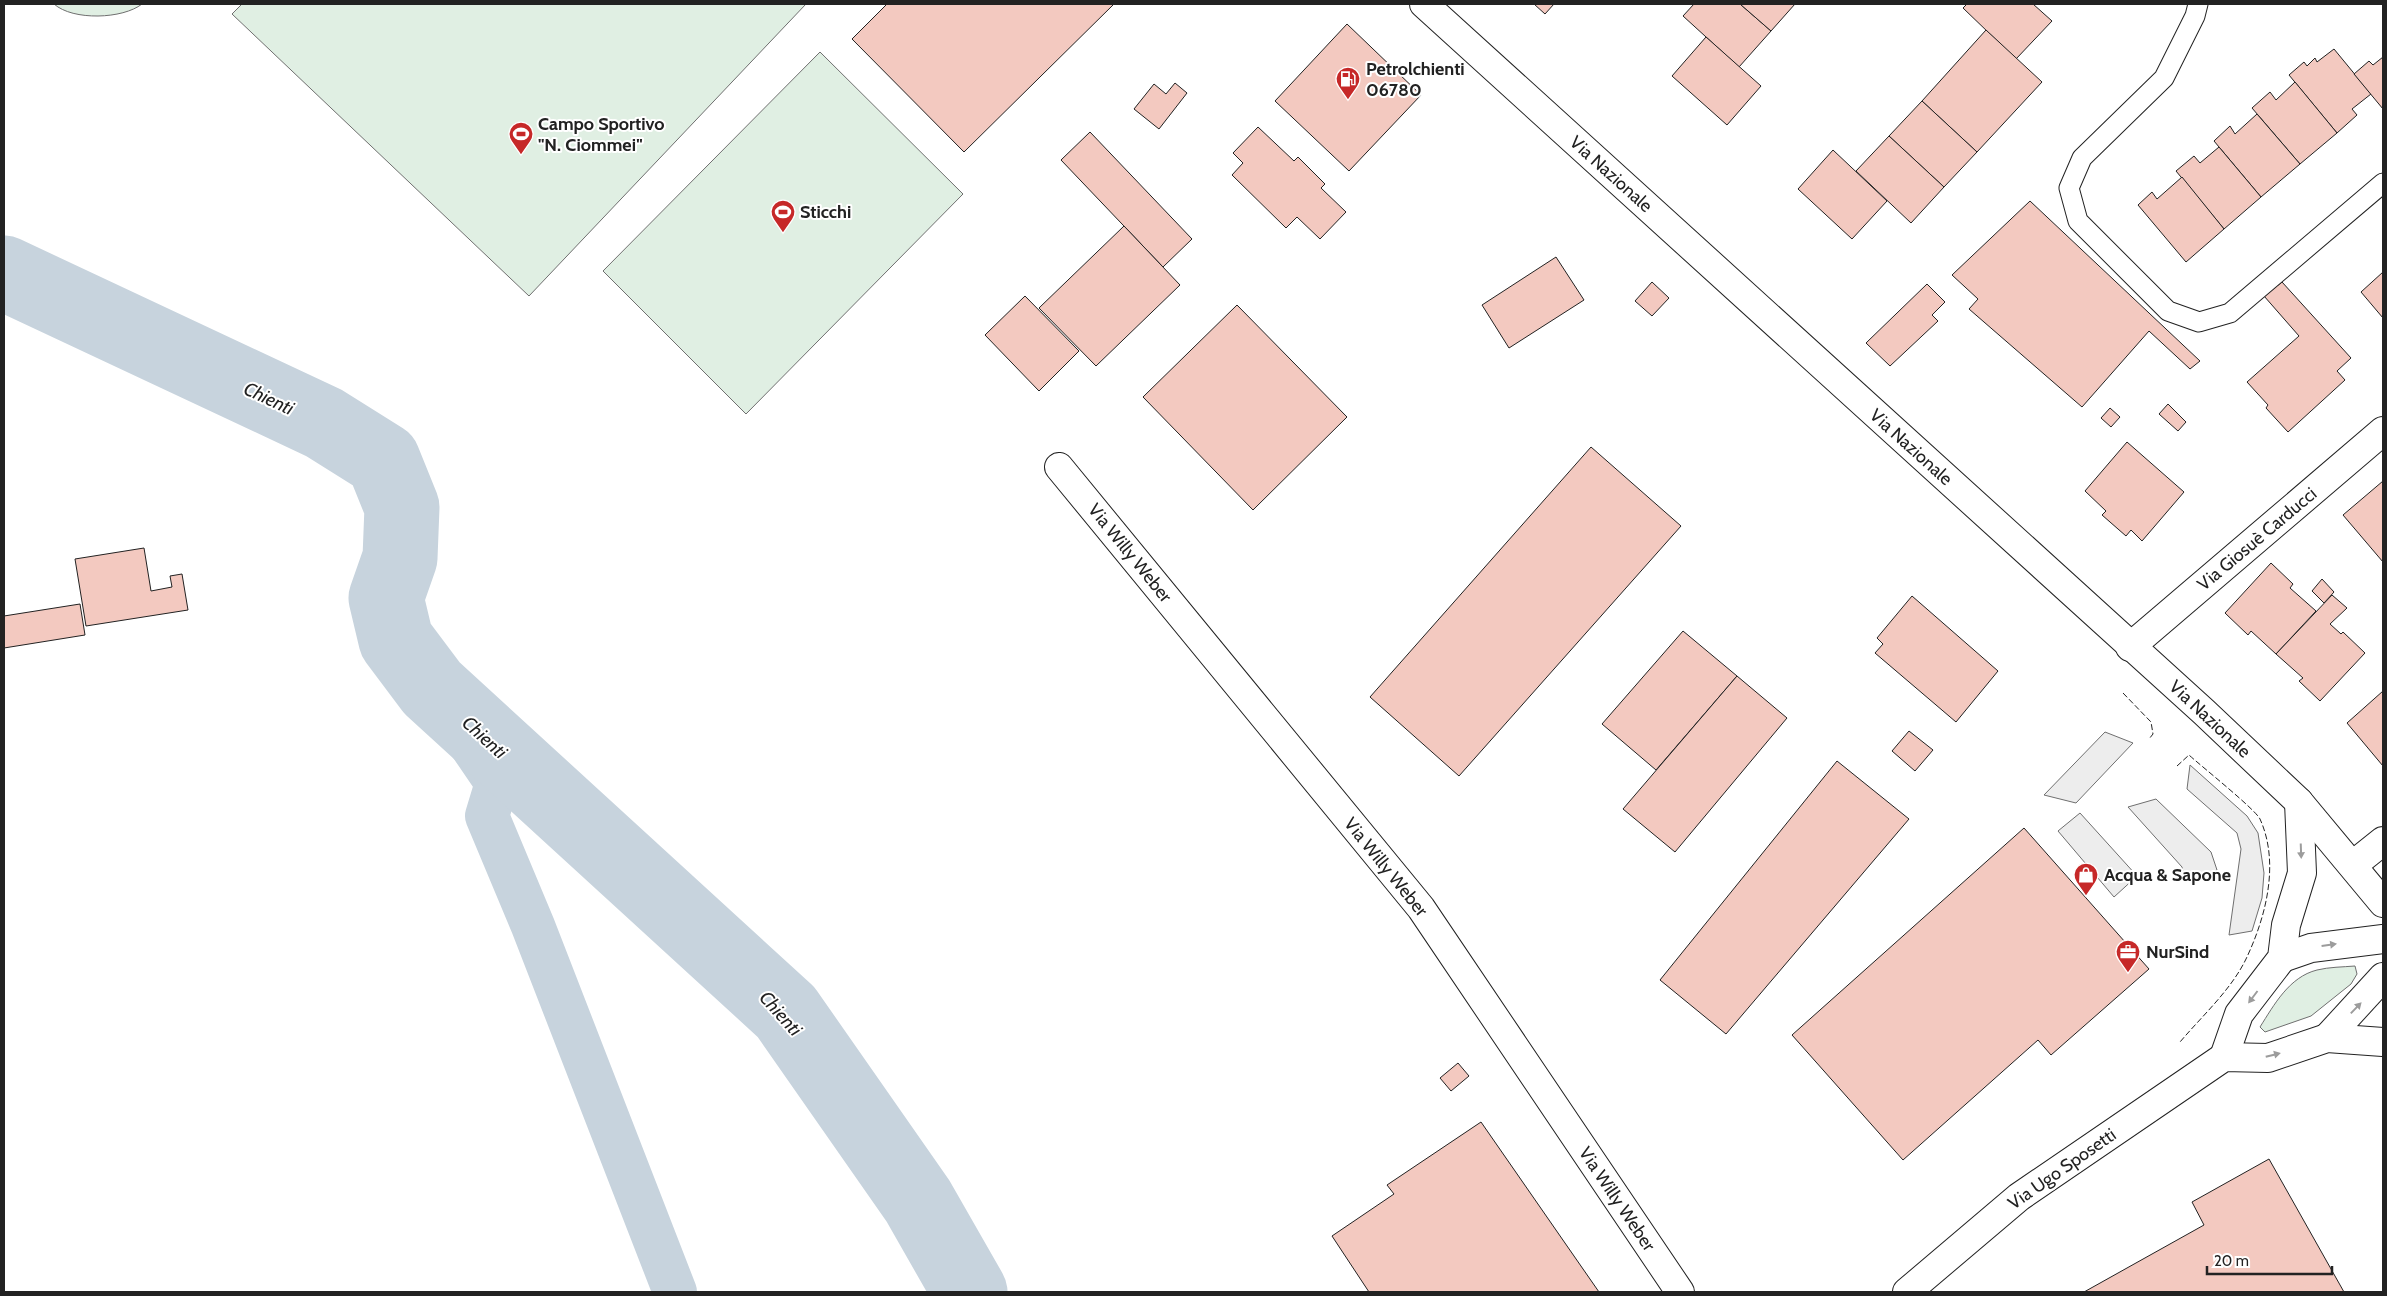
<svg xmlns="http://www.w3.org/2000/svg" width="2387" height="1296" viewBox="0 0 2387 1296" font-family="Cabin,sans-serif">
	<style>
		.grass { fill: #e0efe3; stroke: #6f6f6f }
		.parking { fill: #ededed; stroke: #6f6f6f }
		.lines { fill: none; stroke-linecap: round; stroke-linejoin: round }
		.canal { stroke: #c7d3dd; stroke-width: 44 }
		.river { stroke: #c7d3dd; stroke-width: 75 }
		.building { fill: #f3c9c0; stroke: #222 }
		.service-casing { stroke: #222; stroke-width: 21 }
		.minor-casing { stroke: #222; stroke-width: 30 }
		.secondary-casing { stroke: #222; stroke-width: 30 }
		.service { stroke: #fff; stroke-width: 19 }
		.minor { stroke: #fff; stroke-width: 28 }
		.secondary { stroke: #fff; stroke-width: 28 }
		.fence { stroke: #222; stroke-width: 1; stroke-dasharray: 6 2.5; stroke-linecap: butt }
		.oneway { fill: #9c9c9c }
		.labels { text-anchor: middle; stroke-width: 4; stroke-linejoin: round; paint-order: stroke }
		.poi-label { font-size: 18px; font-weight: bold; fill: #222; stroke: #fff; text-anchor: start }
		.street-label { font-size: 18px; fill: #222; stroke: #fff }
		.water-label { font-size: 19px; font-style: italic; fill: #222; stroke: #fff }
	</style>
	<rect width="100%" height="100%" fill="#fff"/>
	<g class="grass">
		<path d="M54,4H142C123,19 73,21 54,4Z"/>
		<polygon points="242,4 806,4 529,296 232,14"/>
		<polygon points="820,52 963,194 746,414 603,271"/>
		<path d="M2355,966L2357,974L2351,984L2311,1016L2265,1032L2260,1027C2274,1005 2289,977 2317,970C2329,967 2343,967 2355,966Z"/>
	</g>
	<g class="parking">
		<polygon points="2105,732 2133,743 2076,803 2044,795"/>
		<polygon points="2190,765 2247,816 2258,833 2264,873 2262,898 2252,931 2229,935 2241,849 2237,833 2187,789"/>
		<polygon points="2156,799 2211,852 2217,870 2185,882 2182,867 2128,807"/>
		<polygon points="2080,813 2137,876 2114,897 2058,831"/>
	</g>
	<g class="lines">
		<polyline class="canal" points="432,688 497,783 487,816 533,926 675,1292"/>
		<polyline class="river" points="4,273 324,423 383,460 402,507 400,558 386,598 396,640 432,688 786,1012 918,1201 970,1292"/>
	</g>
	<g class="building">
		<polygon points="887,4 1114,4 964,152 852,39"/>
		<polygon points="1534,4 1554,4 1545,14"/>
		<polygon points="1694,4 1740,4 1771,31 1739,67 1683,16"/>
		<polygon points="1740,4 1795,4 1771,31"/>
		<polygon points="1967,4 2033,4 2052,21 2016,59 1963,8"/>
		<polygon points="1347,24 1421,95 1349,171 1275,101"/>
		<polygon points="1986,30 2042,82 1977,152 1922,101"/>
		<polygon points="1706,37 1761,86 1727,125 1672,76"/>
		<polygon points="2334,49 2371,94 2352,109 2357,115 2337,133 2289,75 2304,62 2307,66 2315,58 2317,62"/>
		<polygon points="2383,57 2383,109 2354,74 2369,61 2373,65"/>
		<polygon points="2295,82 2337,133 2300,164 2252,108 2270,92 2276,100"/>
		<polygon points="1175,83 1187,93 1159,129 1134,109 1154,84 1166,94"/>
		<polygon points="1922,101 1977,152 1944,187 1889,136"/>
		<polygon points="2257,114 2300,164 2261,197 2214,141 2230,126 2235,134"/>
		<polygon points="1258,127 1294,161 1298,157 1325,184 1321,188 1346,212 1320,239 1297,217 1286,228 1232,175 1243,163 1233,153"/>
		<polygon points="1090,132 1192,239 1163,267 1061,160"/>
		<polygon points="1889,136 1944,187 1911,223 1856,171"/>
		<polygon points="2219,147 2261,197 2224,229 2176,171 2194,156 2200,163"/>
		<polygon points="1833,150 1887,201 1852,239 1798,189"/>
		<polygon points="2182,177 2224,229 2186,262 2138,205 2152,192 2157,199"/>
		<polygon points="2030,201 2200,361 2190,369 2149,331 2082,407 1969,309 1978,299 1952,275"/>
		<polygon points="1124,226 1180,285 1096,366 1039,308"/>
		<polygon points="1556,257 1584,300 1509,348 1482,305"/>
		<polygon points="2383,272 2383,318 2361,292"/>
		<polygon points="1652,282 1669,298 1652,316 1635,301"/>
		<polygon points="2282,282 2351,358 2337,371 2345,380 2288,432 2266,408 2268,405 2247,382 2299,336 2264,296"/>
		<polygon points="1927,284 1945,302 1932,315 1938,321 1890,366 1866,343"/>
		<polygon points="1025,296 1079,351 1039,391 985,335"/>
		<polygon points="1237,305 1347,417 1253,510 1143,397"/>
		<polygon points="2168,404 2186,422 2178,431 2159,414"/>
		<polygon points="2110,408 2120,417 2111,427 2101,418"/>
		<polygon points="2127,442 2184,492 2142,541 2131,530 2126,536 2102,515 2106,511 2085,491"/>
		<polygon points="1591,447 1681,526 1459,776 1370,697"/>
		<polygon points="2383,481 2383,562 2343,515"/>
		<polygon points="144,548 151,591 172,587 170,576 182,574 188,610 86,626 75,559"/>
		<polygon points="2271,563 2293,584 2290,588 2316,611 2276,654 2251,631 2248,635 2225,613"/>
		<polygon points="2322,579 2334,592 2324,603 2312,591"/>
		<polygon points="2332,595 2347,608 2330,624 2341,634 2343,632 2365,653 2320,701 2299,681 2303,678 2276,654"/>
		<polygon points="1912,596 1998,671 1956,722 1875,653 1883,644 1877,638"/>
		<polygon points="80,604 85,635 4,648 4,616"/>
		<polygon points="1683,631 1737,676 1656,770 1602,724"/>
		<polygon points="1737,676 1787,718 1675,852 1623,809"/>
		<polygon points="2383,691 2383,766 2347,723"/>
		<polygon points="1909,731 1933,750 1915,771 1892,751"/>
		<polygon points="1837,761 1909,819 1726,1034 1660,980"/>
		<polygon points="2024,828 2149,969 2051,1055 2038,1040 1903,1160 1792,1035"/>
		<polygon points="1458,1063 1469,1076 1451,1091 1440,1078"/>
		<polygon points="1481,1122 1599,1292 1369,1292 1332,1236 1394,1194 1387,1185"/>
		<polygon points="2269,1159 2344,1292 2084,1292 2204,1225 2192,1202"/>
	</g>
	<g class="lines">
		<defs>
			<polyline id="service" points="2198,4 2195,16 2164,78 2082,158 2069,188 2078,221 2168,311 2199,322 2230,313 2383,183"/>
			<g id="minor">
				<polyline points="1059,467 1421,908 1680,1292"/>
				<polyline points="2130,647 2383,431"/>
				<polyline points="2353,865 2383,841"/>
				<polyline points="2282,958 2311,948 2383,939"/>
				<polyline points="2327,1038 2383,977"/>
				<polyline points="2224,1057 2239,1014 2282,958 2286,925 2302,873 2299,802"/>
				<polyline points="1907,1292 2019,1197 2224,1057 2268,1058 2327,1038 2383,1042"/>
			</g>
			<polyline id="secondary" points="1424,4 2204,712 2299,802 2383,903"/>
		</defs>
		<use href="#service" class="service-casing"/>
		<use href="#minor" class="minor-casing"/>
		<use href="#secondary" class="secondary-casing"/>
		<use href="#service" class="service"/>
		<use href="#minor" class="minor"/>
		<use href="#secondary" class="secondary"/>
		<g class="fence">
			<polyline points="2123,693 2151,722 2153,734 2149,739"/>
			<path d="M2177,766L2189,755C2201,766 2255,809 2260,819C2280,863 2266,917 2246,959C2231,990 2202,1016 2180,1042"/>
		</g>
	</g>
	<defs><path id="oneway-solid" d="M-6-.8H1V-3.2L6.5 0L1 3.2V.8H-6Z" transform="scale(1.25)"/></defs>
	<g class="oneway">
		<use href="#oneway-solid" transform="translate(2301 851) rotate(88)"/>
		<use href="#oneway-solid" transform="translate(2329 945) rotate(-8)"/>
		<use href="#oneway-solid" transform="translate(2253 997) rotate(127)"/>
		<use href="#oneway-solid" transform="translate(2356 1008) rotate(-46)"/>
		<use href="#oneway-solid" transform="translate(2273 1055) rotate(-14)"/>
	</g>
	<defs>
		<symbol id="fuel-pin" viewBox="-11 -11 22 30"><path d="M0 17L-7.5 6A9.5 9.5 0 1 1 7.5 6Z" fill="#c62828" stroke="#fff"/><path d="M-5.5-6h7V0h2V4h1.3V-2.5L3-4.5l.8-.8L6-3V5H2.5V1h-1V6h-7ZM-4.2-4.7v3.2H.2V-4.7Z" fill="#fff"/></symbol>
		<symbol id="stadium-pin" viewBox="-11 -11 22 30"><path d="M0 17L-7.5 6A9.5 9.5 0 1 1 7.5 6Z" fill="#c62828" stroke="#fff"/><path d="M0-5a6.5 5 0 1 0 0 10a6.5 5 0 1 0 0-10ZM-3.5-1.8h7v3.6h-7Z" fill="#fff"/></symbol>
		<symbol id="shop-pin" viewBox="-11 -11 22 30"><path d="M0 17L-7.5 6A9.5 9.5 0 1 1 7.5 6Z" fill="#c62828" stroke="#fff"/><path d="M-5-2.5h2.3a2.7 3.5 0 0 1 5.4 0H5L5.5 6h-11ZM-1.5-2.5h3a1.5 2.3 0 0 0-3 0Z" fill="#fff"/></symbol>
		<symbol id="office-pin" viewBox="-11 -11 22 30"><path d="M0 17L-7.5 6A9.5 9.5 0 1 1 7.5 6Z" fill="#c62828" stroke="#fff"/><path d="M-6-3h4V-5.5h4V-3h4V5H-6ZM-1-4.5V-3h2v-1.5ZM-6 0V1H6V0Z" fill="#fff"/></symbol>
	</defs>
	<g fill-rule="evenodd">
		<use href="#fuel-pin" x="1334" y="65" width="28" height="38"/>
		<use href="#stadium-pin" x="507" y="120" width="28" height="38"/>
		<use href="#stadium-pin" x="769" y="198" width="28" height="38"/>
		<use href="#shop-pin" x="2072" y="861" width="28" height="38"/>
		<use href="#office-pin" x="2114" y="938" width="28" height="38"/>
	</g>
	<g class="labels">
		<g class="poi-label">
			<text x="1366" y="75">Petrolchienti<tspan x="1366" dy="21">06780</tspan></text>
			<text x="538" y="130">Campo Sportivo<tspan x="538" dy="21">"N. Ciommei"</tspan></text>
			<text x="800" y="218">Sticchi</text>
			<text x="2104" y="881">Acqua &amp; Sapone</text>
			<text x="2146" y="958">NurSind</text>
		</g>
		<g class="street-label">
			<text transform="translate(1611 174) rotate(42)" y="6">Via Nazionale</text>
			<text transform="translate(1911 447) rotate(42)" y="6">Via Nazionale</text>
			<text transform="translate(2257 539) rotate(-40)" y="6">Via Giosuè Carducci</text>
			<text transform="translate(1130 553) rotate(51)" y="6">Via Willy Weber</text>
			<text transform="translate(2210 719) rotate(43)" y="6">Via Nazionale</text>
			<text transform="translate(1386 867) rotate(51)" y="6">Via Willy Weber</text>
			<text transform="translate(2062 1169) rotate(-35)" y="6">Via Ugo Sposetti</text>
			<text transform="translate(1617 1199) rotate(56)" y="6">Via Willy Weber</text>
		</g>
		<g class="water-label">
			<text transform="translate(269 398) rotate(25)" y="7">Chienti</text>
			<text transform="translate(485 737) rotate(42)" y="7">Chienti</text>
			<text transform="translate(781 1013) rotate(48)" y="7">Chienti</text>
		</g>
	</g>
	<rect width="2387" height="1296" fill="none" stroke="#222222" stroke-width="10"/>
	<path d="M2207 1266v8h125v-8" fill="none" stroke="#222222" stroke-width="2.5"/>
	<text x="2214" y="1266" font-size="15" fill="#222222" stroke="#ffffff" stroke-width="4" paint-order="stroke">20 m</text>
</svg>
